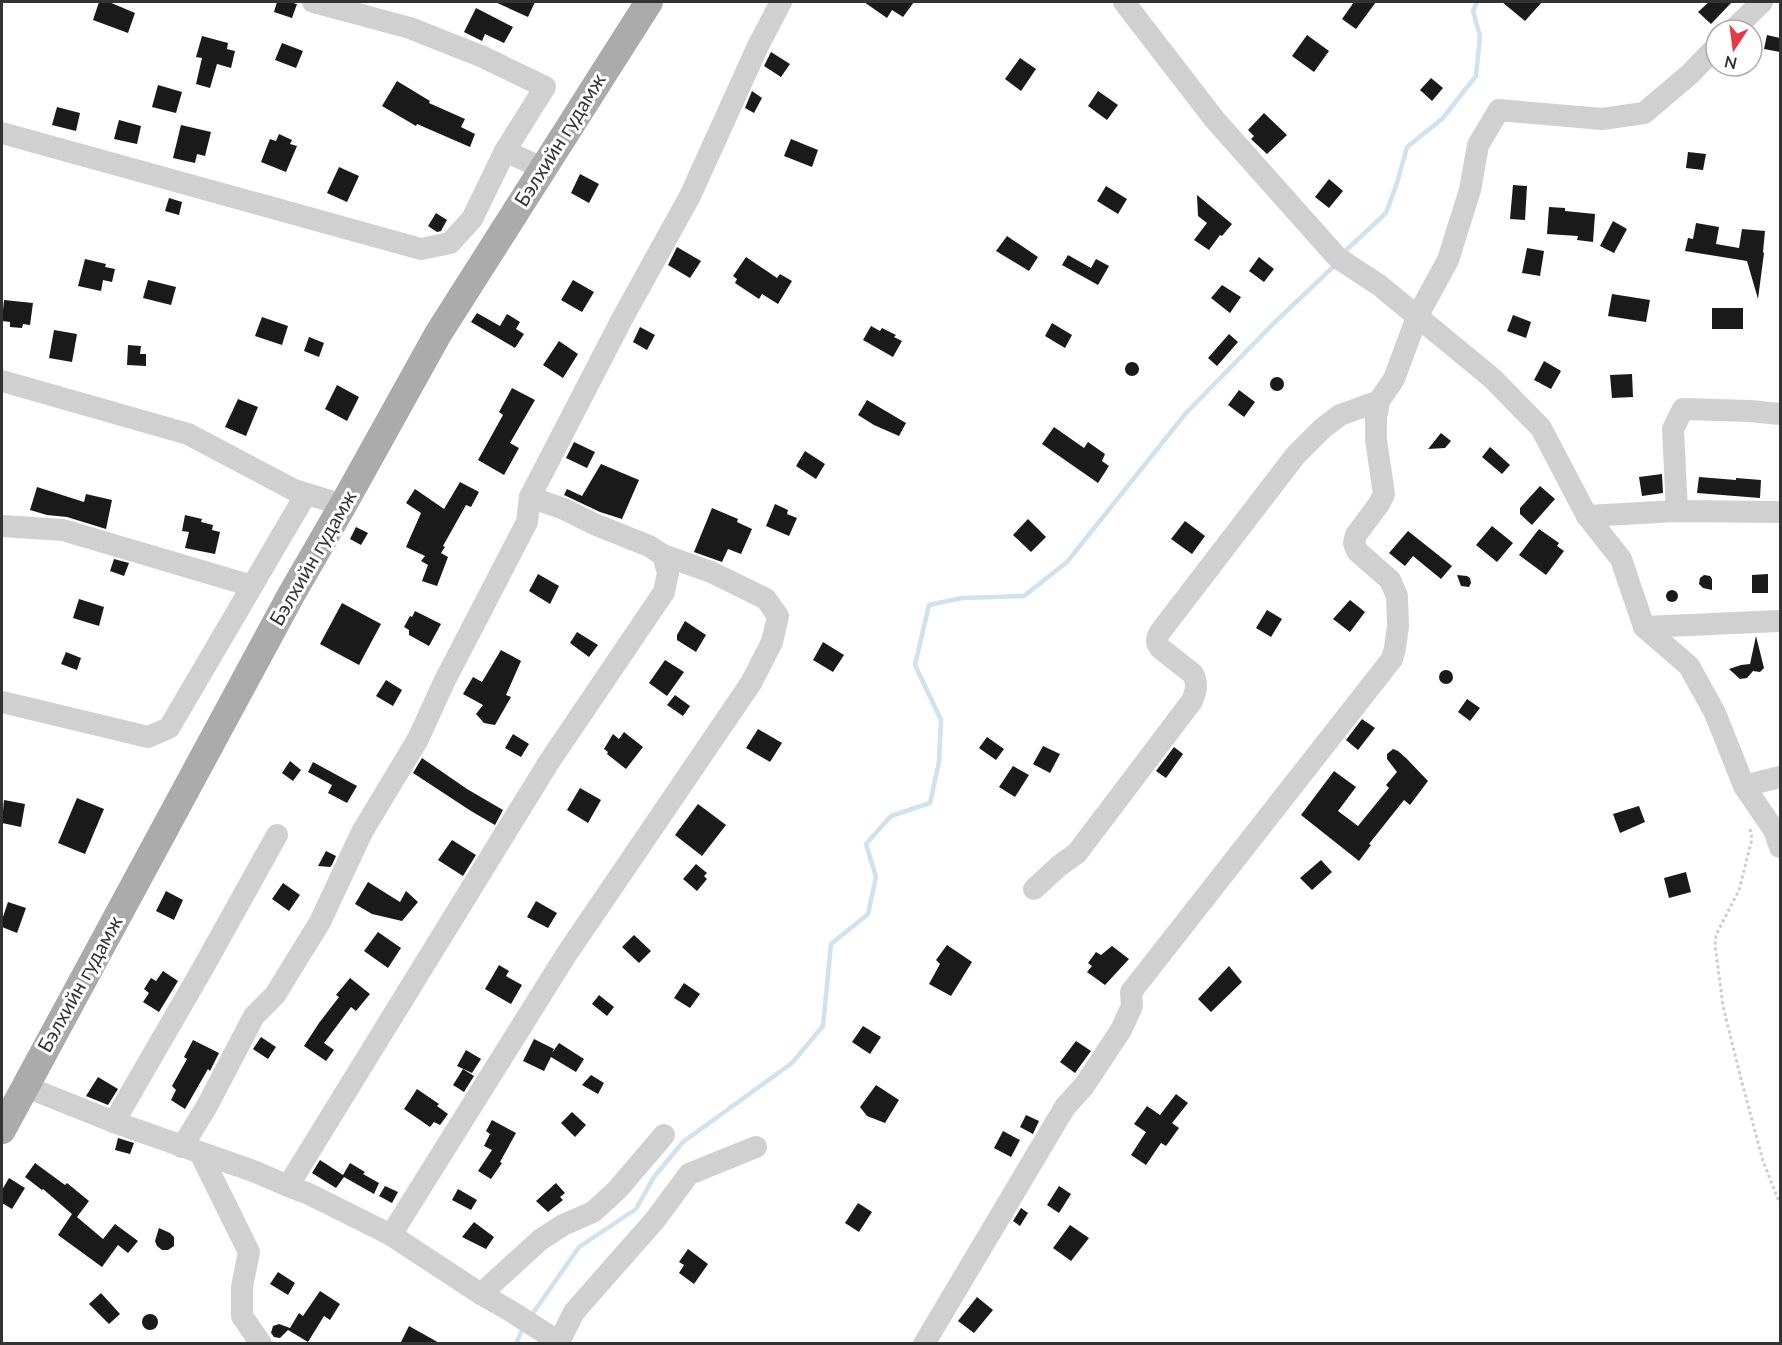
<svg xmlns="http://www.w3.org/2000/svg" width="1782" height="1345" viewBox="0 0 1782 1345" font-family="Lato,sans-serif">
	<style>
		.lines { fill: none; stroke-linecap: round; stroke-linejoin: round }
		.stream { stroke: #cfe2ee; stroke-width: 4.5 }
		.building { fill: #1a1a1a }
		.path { stroke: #cdcdcd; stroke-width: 3; stroke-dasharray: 3 3; stroke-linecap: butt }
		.minor { stroke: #d0d0d0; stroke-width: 22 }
		.major { stroke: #ababab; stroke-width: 28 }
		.labels { text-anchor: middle; stroke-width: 6; stroke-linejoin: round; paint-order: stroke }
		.street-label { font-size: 20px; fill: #333; stroke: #fff }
	</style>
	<rect width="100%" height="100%" fill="#fff"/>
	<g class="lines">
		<g class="stream">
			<polyline points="1342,254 1386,213 1397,183 1407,147 1442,119 1476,76 1480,36 1473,11 1477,2"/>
			<polyline points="531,1316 579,1247 636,1209 654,1177 683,1142 792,1063 823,1026 831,944 868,914 876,877 866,844 891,816 930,803 939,762 941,720 915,665 929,605 962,598 1024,596 1067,562 1186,413 1273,324 1332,268 1335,263"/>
			<polyline points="516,1344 523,1328"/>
		</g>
	</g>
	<g class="building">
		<polygon points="99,2 109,2 135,13 128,33 93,20"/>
		<polygon points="277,2 289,2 297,4 292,18 274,12"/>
		<polygon points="495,2 535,2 528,17"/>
		<polygon points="864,2 914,2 903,17 892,10 887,18"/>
		<polygon points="1354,2 1376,2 1356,29 1342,19"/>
		<polygon points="1502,2 1542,2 1525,21"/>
		<polygon points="1709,2 1732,2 1711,24 1698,12"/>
		<polygon points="476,8 513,27 504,43 485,34 482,41 464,32"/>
		<polygon points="1307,35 1329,51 1314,72 1292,56"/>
		<polygon points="1767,35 1780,38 1780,52 1764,49"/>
		<polygon points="202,36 228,43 227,49 235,51 231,68 217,64 210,88 196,84 202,58 196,57"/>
		<polygon points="282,43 303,51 296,68 275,60"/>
		<polygon points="771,52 790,64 781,77 764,66"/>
		<polygon points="1020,58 1036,69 1021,91 1005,79"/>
		<polygon points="1431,78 1443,88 1432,101 1420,90"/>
		<polygon points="397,81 430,101 429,103 465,119 461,127 475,134 470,147 417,124 416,126 382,106"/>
		<polygon points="158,85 182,92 176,113 152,107"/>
		<polygon points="752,91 762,98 754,113 745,108"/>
		<polygon points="1098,91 1118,105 1107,120 1088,106"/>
		<polygon points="57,107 80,113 76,131 52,125"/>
		<polygon points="1264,113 1287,135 1267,154 1251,139 1254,136 1248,130"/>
		<polygon points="119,120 141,126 137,144 114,139"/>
		<polygon points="181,125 211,132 205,156 197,154 195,163 173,158"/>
		<polygon points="279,134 292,140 290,144 297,146 286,172 261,162 270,139 276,141"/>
		<polygon points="791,139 818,150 812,167 784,156"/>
		<polygon points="1688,152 1706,154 1703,170 1686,168"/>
		<polygon points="339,167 359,176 347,202 327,193"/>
		<polygon points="580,174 599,184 589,203 571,193"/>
		<polygon points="1329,179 1343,191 1329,208 1315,197"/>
		<polygon points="1513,185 1527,186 1525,220 1510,219"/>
		<polygon points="1106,186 1127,199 1118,214 1097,201"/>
		<polygon points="1197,195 1232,224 1222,236 1220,235 1209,250 1194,240 1207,223 1198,216"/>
		<polygon points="169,198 182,202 179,215 165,211"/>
		<polygon points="1549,207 1565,208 1565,211 1595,214 1593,242 1577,240 1578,236 1547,234"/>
		<polygon points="436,213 447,220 441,231 437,232 428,226"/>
		<polygon points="1613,221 1627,229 1614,253 1600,246"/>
		<polygon points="1696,223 1719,227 1716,244 1739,248 1742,229 1765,231 1763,252 1764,253 1758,299 1747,261 1685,251 1688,238 1693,239"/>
		<polygon points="1007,236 1038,257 1029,271 996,251"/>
		<polygon points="677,247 701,261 690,278 668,265"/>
		<polygon points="1527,248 1544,251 1540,276 1522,273"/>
		<polygon points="1068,255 1091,268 1096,259 1109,266 1098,285 1062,265"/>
		<polygon points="746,257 777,278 780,274 792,281 778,304 762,294 759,299 735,283 737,279 733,276"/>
		<polygon points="1259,257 1274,269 1264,282 1249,271"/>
		<polygon points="85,259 106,264 105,267 115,269 112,282 103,280 101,291 78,286"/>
		<polygon points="148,280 176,287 171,305 143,298"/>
		<polygon points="573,280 594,292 582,312 561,300"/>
		<polygon points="1222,285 1241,297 1230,313 1211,298"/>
		<polygon points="1612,294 1650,300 1646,322 1608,316"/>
		<polygon points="4,300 33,303 30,325 23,324 22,328 10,327 10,322 2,321"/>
		<rect x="1712" y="308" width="31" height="21"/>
		<polygon points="477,313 500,326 507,314 520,322 516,329 524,334 515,348 471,322"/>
		<polygon points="1513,315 1531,322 1526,338 1507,331"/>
		<polygon points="262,317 288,326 282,345 255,336"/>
		<polygon points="1052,323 1072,335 1065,348 1045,336"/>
		<polygon points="871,326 880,331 882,328 896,335 894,337 902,341 893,357 863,340"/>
		<polygon points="640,327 655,335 647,350 633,342"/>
		<polygon points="54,330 77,334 72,362 49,358"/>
		<polygon points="1229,334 1238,342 1217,366 1208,358"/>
		<polygon points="309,337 324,343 319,357 304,351"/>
		<polygon points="559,341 578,354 563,378 543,365"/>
		<polygon points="128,345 141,346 140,354 146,354 146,366 127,365"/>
		<polygon points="1544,361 1561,371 1551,389 1534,380"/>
		<circle cx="1132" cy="369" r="7"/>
		<polygon points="1632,374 1633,397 1612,398 1610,375"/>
		<circle cx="1277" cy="384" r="7"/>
		<polygon points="337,385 359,397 347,421 325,409"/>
		<polygon points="512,388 535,400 510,443 519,448 504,475 478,460 503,415 499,412"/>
		<polygon points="1239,390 1255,402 1244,417 1228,405"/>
		<polygon points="238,399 258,407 246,436 225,427"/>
		<polygon points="867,400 906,423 899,436 874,425 858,415"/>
		<polygon points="1054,427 1084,448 1088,442 1105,454 1102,461 1109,466 1098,483 1042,444"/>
		<polygon points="1441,433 1451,441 1445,448 1428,449"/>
		<polygon points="574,442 595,452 587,468 566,458"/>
		<polygon points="1490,447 1510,465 1502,474 1482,457"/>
		<polygon points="805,451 825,464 816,479 796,466"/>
		<polygon points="601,464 639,480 622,519 600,512 564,495 567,489 582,496"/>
		<polygon points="1662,474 1663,493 1642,496 1639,477"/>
		<polygon points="1699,477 1736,480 1736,478 1761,480 1760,498 1697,493"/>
		<polygon points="460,482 479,492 471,507 466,505 443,546 445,547 441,553 448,557 437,586 422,581 428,565 421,561 425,556 406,547 421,513 406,503 415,489 444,509"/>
		<polygon points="1540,486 1555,499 1532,525 1520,514 1520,508"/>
		<polygon points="37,487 84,502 86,494 112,500 106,529 67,517 47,515 30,510"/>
		<polygon points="775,504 788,510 787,514 797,518 789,536 766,526"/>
		<polygon points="712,508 738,519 737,522 752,529 741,554 728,549 722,562 694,552"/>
		<polygon points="185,515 202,519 201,522 213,525 212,530 220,532 215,554 185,548 189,532 182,531"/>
		<polygon points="1028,519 1046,537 1031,552 1013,535"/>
		<polygon points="1185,521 1205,536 1192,554 1171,539"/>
		<polygon points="1492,526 1513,543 1497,562 1476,545"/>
		<polygon points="356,527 368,533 361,545 350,539"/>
		<polygon points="1539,529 1559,543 1557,546 1564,551 1546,575 1519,555"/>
		<polygon points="1408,531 1452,566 1441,579 1413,556 1405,566 1389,553"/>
		<polygon points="114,559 129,563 124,576 110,571"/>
		<polygon points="538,574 559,586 550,604 529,591"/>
		<polygon points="1768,574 1768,593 1752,593 1752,575"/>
		<polygon points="1457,575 1467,576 1470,578 1471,583 1469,587 1461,586"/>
		<polygon points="1704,575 1710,576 1712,579 1712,590 1703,588 1699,584 1700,578"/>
		<circle cx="1672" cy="596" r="6"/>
		<polygon points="79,599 104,607 99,626 73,618"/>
		<polygon points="1350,600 1365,612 1350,632 1333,619"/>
		<polygon points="342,603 381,624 359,665 320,644"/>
		<polygon points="1267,610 1282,619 1271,637 1256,628"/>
		<polygon points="415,611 441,624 429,646 409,635 409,630 404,627 410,616 412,617"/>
		<polygon points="685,621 706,635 696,652 677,640 677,635"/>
		<polygon points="577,632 598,645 589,657 570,643"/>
		<polygon points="1756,636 1764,668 1760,672 1753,671 1747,678 1740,679 1729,669 1741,665 1750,664"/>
		<polygon points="823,642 844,655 833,672 813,660"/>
		<polygon points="501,650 521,661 506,695 511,697 495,725 484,723 476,714 483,705 463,694 473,677 482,682"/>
		<polygon points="66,652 81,658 77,670 61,664"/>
		<polygon points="665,660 684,672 667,696 649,683"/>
		<circle cx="1446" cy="677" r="7"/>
		<polygon points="386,680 402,690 393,706 376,696"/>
		<polygon points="675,695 690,706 683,716 667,705"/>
		<polygon points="1467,699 1480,708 1470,721 1458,712"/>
		<polygon points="1362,719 1375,728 1358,750 1346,740"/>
		<polygon points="758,729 782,743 770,762 746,748"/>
		<polygon points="624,732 643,747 626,769 607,754 608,752 604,749 613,734 619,739"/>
		<polygon points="513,734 529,744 521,757 505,748"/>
		<polygon points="987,737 1004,749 996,760 979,748"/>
		<polygon points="1043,746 1060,754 1050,773 1033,764"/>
		<polygon points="1174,747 1183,754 1166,778 1156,771"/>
		<polygon points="1393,749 1398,751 1407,759 1428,781 1410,805 1404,800 1369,844 1371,845 1359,861 1301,815 1334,771 1356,787 1338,811 1358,826 1389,788 1386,785 1397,772 1387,759 1387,754"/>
		<polygon points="422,758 467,789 503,810 495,825 471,811 413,773"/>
		<polygon points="290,761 301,770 293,781 282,773"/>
		<polygon points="313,762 357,786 347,803 328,793 332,785 308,772"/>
		<polygon points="1013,766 1029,775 1015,797 999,787"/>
		<polygon points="580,788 601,800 588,823 567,810"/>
		<polygon points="77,798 104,809 85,854 58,843"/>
		<polygon points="4,800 25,804 21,827 2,823"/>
		<polygon points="698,804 726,825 702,856 675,835"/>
		<polygon points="1639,806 1645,822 1620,833 1613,814"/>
		<polygon points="452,840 476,855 463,876 438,860"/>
		<polygon points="326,851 336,856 332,865 330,867 318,866"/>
		<polygon points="1321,860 1332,872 1312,890 1300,878"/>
		<polygon points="696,864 707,873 704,876 707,879 697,891 683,879"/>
		<polygon points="1686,872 1691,892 1669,898 1664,878"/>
		<polygon points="368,882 400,902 406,891 418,902 402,921 372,914 355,904"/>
		<polygon points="283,883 300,895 289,911 272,899"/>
		<polygon points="166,891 183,900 174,920 156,911"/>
		<polygon points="536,901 557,913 548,928 527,917"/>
		<polygon points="8,902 26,908 17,933 2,927 2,920"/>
		<polygon points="378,932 401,948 388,968 364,951"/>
		<polygon points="634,935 651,951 639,963 622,947"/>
		<polygon points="947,945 972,962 951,996 929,984 940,964 936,960"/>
		<polygon points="1112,946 1129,959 1105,985 1087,972 1092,966 1088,963 1096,952 1101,955"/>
		<polygon points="499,965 509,971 506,976 522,985 511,1004 485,989"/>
		<polygon points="1229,966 1242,982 1211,1012 1198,999"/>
		<polygon points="163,971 178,981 159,1012 143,1002 149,993 144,989 151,978 156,981"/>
		<polygon points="350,978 370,994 356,1011 351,1007 324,1043 334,1050 326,1061 304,1046 319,1023 339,997 336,995"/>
		<polygon points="684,983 700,994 690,1008 674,998"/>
		<polygon points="599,995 614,1007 607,1016 592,1004"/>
		<polygon points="863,1026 881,1037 870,1054 852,1042"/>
		<polygon points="261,1037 276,1047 268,1059 253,1049"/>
		<polygon points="534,1039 554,1049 552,1053 559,1043 584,1059 576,1072 551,1057 544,1071 523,1061"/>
		<polygon points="193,1040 219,1053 210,1071 208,1069 185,1109 171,1100 176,1090 172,1086 187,1059 184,1057"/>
		<polygon points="1076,1041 1091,1051 1075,1073 1060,1062"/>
		<polygon points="466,1050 481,1059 472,1073 457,1066"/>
		<polygon points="463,1069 474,1076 464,1092 453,1085"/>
		<polygon points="591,1075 604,1083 598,1094 582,1085"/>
		<polygon points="98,1077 118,1089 108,1105 86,1096"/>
		<polygon points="876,1085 899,1100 885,1123 867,1116 860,1107"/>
		<polygon points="417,1089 439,1104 437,1106 448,1114 440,1125 434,1122 430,1127 404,1109"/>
		<polygon points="1176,1094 1188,1103 1172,1123 1179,1128 1166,1146 1161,1143 1146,1165 1131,1155 1146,1132 1134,1124 1147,1106 1160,1115"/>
		<polygon points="572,1112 586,1125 575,1137 561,1123"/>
		<polygon points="1026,1115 1039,1121 1033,1134 1020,1127"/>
		<polygon points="492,1120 516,1133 500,1162 502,1163 491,1179 478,1171 492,1150 484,1146 490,1134 486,1131"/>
		<polygon points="1003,1131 1020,1140 1011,1157 994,1148"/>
		<polygon points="118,1138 134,1143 130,1154 115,1150"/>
		<polygon points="320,1160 343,1175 350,1163 365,1172 363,1174 379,1183 374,1194 344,1177 336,1188 312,1173"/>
		<polygon points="35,1163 65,1185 67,1183 89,1201 77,1217 103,1239 115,1224 138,1241 128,1253 118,1245 102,1267 58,1235 72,1214 43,1189 42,1190 25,1177"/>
		<polygon points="9,1178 25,1188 12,1209 2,1203 2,1190"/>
		<polygon points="556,1183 565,1193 560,1197 563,1200 548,1212 536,1201"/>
		<polygon points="385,1186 398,1192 392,1203 379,1196"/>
		<polygon points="1059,1186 1071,1194 1059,1213 1047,1205"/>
		<polygon points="458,1189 477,1200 471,1210 452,1200"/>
		<polygon points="858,1203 872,1212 859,1232 845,1223"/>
		<polygon points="1021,1208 1028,1213 1020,1226 1013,1221"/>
		<polygon points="474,1222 494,1237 486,1249 462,1237"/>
		<polygon points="1070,1225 1089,1238 1071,1261 1053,1248"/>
		<polygon points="159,1228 170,1233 174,1237 174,1246 168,1250 162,1250 157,1246 155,1241"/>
		<polygon points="688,1249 708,1264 694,1284 679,1273 684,1265 679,1262"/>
		<polygon points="278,1272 295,1283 288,1295 270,1284"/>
		<polygon points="320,1291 340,1304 330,1320 324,1316 308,1342 288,1330 280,1338 274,1337 271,1333 273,1326 279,1324 290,1328 299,1313 303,1316"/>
		<polygon points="101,1293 120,1314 109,1324 89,1304"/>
		<polygon points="977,1297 993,1310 974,1333 958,1321"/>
		<circle cx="150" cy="1322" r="8"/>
		<polygon points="409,1326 441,1344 400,1344"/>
	</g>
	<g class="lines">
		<polyline class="path" points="1750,829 1752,839 1739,890 1716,935 1715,945 1723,1006 1740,1075 1763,1161 1780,1204"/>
		<g class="minor">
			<polyline points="313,2 410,28 483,57 545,87 505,151 542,168"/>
			<polyline points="1124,2 1215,120 1338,258 1379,285 1492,378 1541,428 1587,516 1621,559 1644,627 1689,666 1715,713 1744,786 1774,830 1780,847"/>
			<polyline points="1733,30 1762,2"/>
			<polyline points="2,133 421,249 450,243 472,219 505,151"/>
			<polyline points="2,381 188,434 294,490 343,505"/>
			<polyline points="1677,511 1673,429 1683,409 1750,411 1780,414"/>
			<polyline points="1587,516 1677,511 1780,512"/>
			<polyline points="2,526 63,530 252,586"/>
			<polyline points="1644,627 1780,621"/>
			<polyline points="2,702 148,737 169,728 306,494"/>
			<polyline points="1744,786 1780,777"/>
			<path d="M1034,889L1059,866L1077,853L1192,701C1196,691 1198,684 1193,674L1160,648C1156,642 1156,639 1160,632L1295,456L1323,428L1340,415L1379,401"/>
			<polyline points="24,1086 114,1122 256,1172 288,1186 549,762 664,592 668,573 663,555 649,546 594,524 564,509 530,497"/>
			<polyline points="114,1122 203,968 277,835"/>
			<polyline points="182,1147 207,1106 254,1016 275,995 320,922 362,832 418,739 444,682 527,522 530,497 622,319 690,196 758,46 781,2"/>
			<polyline points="200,1153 249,1252 242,1287 242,1316 261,1344"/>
			<polyline points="288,1186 309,1194 391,1235 481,1294 540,1240 563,1225 593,1212 617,1190 664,1135"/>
			<polyline points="391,1235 566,955 751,683 772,642 778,616 766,599 711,572 663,555"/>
			<polyline points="481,1294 509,1310 559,1342"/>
			<polyline points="558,1344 574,1312 655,1220 689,1174 756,1147"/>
			<polyline points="924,1344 1065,1107 1084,1086 1121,1030 1132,1006 1131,992 1392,659 1395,648 1398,626 1397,596 1390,580 1357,551 1354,543 1356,535 1379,504 1384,494 1376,440 1376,418 1379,401 1394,379 1417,317 1448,260 1470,190 1478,145 1499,110 1602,119 1644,113 1690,74 1716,47"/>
		</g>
		<polyline class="major" points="2,1130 291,595 343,505 438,334 649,2"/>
	</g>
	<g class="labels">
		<g class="street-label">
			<text transform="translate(560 140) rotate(-58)" y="7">Бэлхийн гудамж</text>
			<text transform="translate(313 558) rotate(-60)" y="7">Бэлхийн гудамж</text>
			<text transform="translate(80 984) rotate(-61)" y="7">Бэлхийн гудамж</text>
		</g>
	</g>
	<rect width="1782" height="1345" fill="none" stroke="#333333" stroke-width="6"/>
	<g transform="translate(1734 48) rotate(193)"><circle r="28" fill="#ffffff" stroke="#adadad" stroke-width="1.5"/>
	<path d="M0-4.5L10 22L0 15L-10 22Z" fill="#e63946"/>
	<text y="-9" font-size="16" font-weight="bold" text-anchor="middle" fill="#333333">N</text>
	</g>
</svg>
